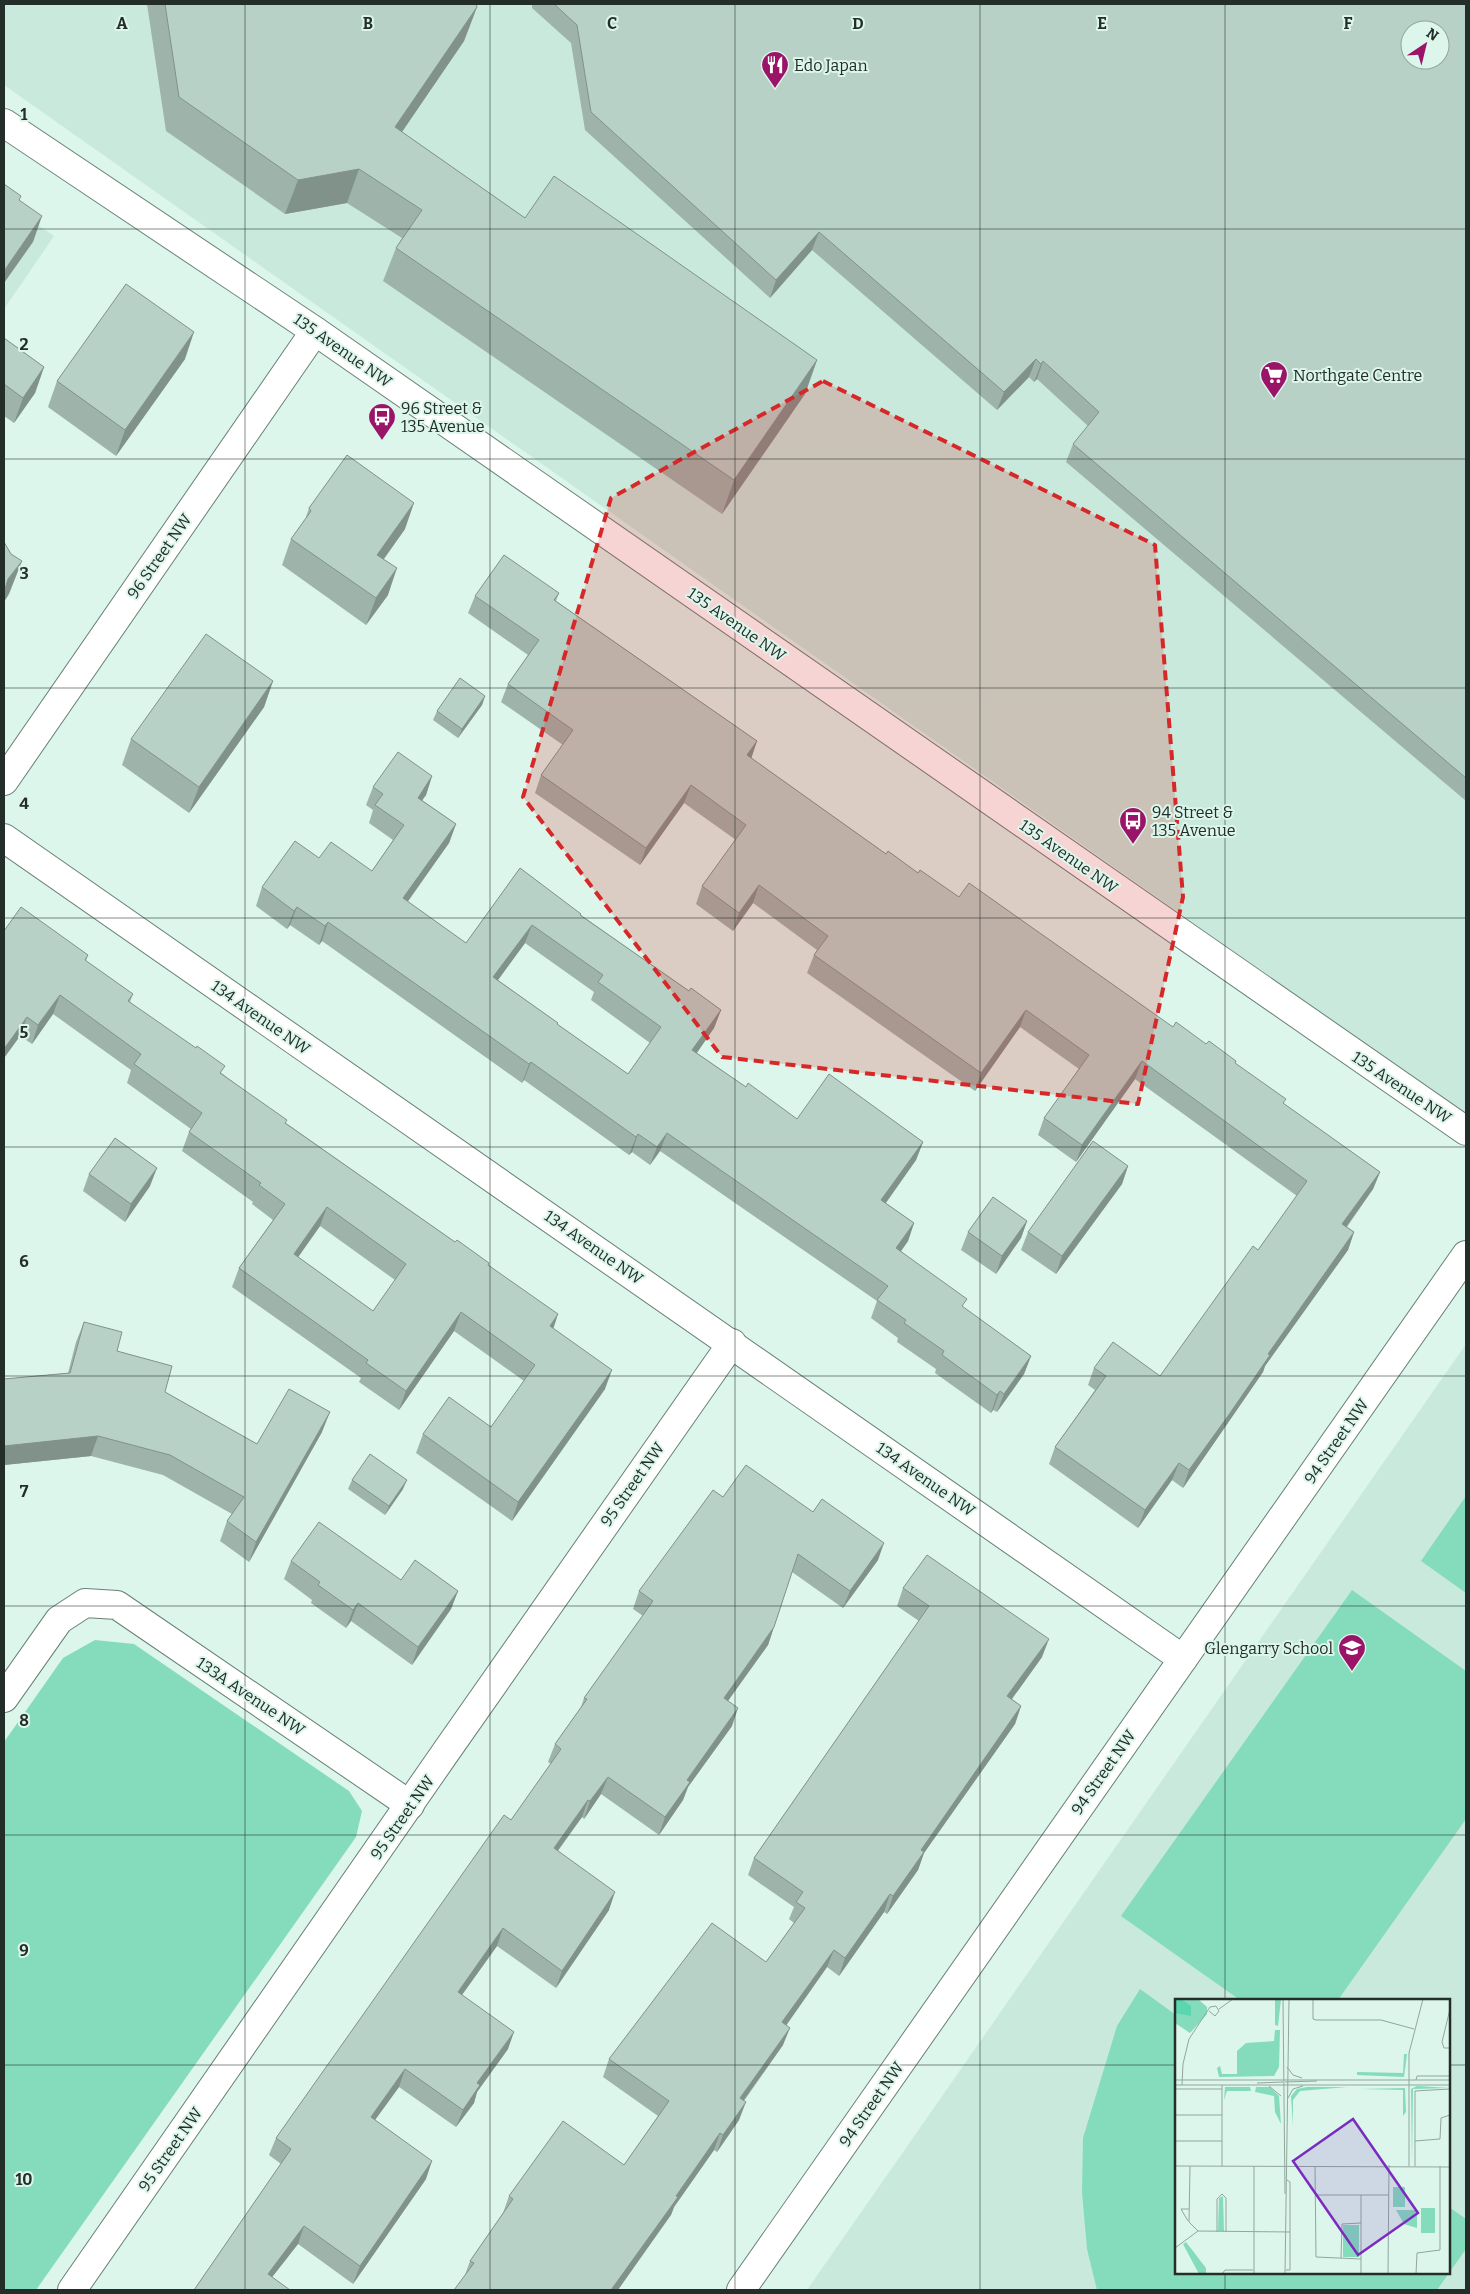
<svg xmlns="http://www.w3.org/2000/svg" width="1470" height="2294" viewBox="0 0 1470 2294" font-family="Bitter,serif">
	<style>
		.built { fill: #c8e9db; fill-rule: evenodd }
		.green { fill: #84dcbc }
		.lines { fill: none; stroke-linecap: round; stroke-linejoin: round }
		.street-casing { stroke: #698077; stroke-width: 30 }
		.secondary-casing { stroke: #698077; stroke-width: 30 }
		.street { stroke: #fff; stroke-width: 28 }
		.secondary { stroke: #fff; stroke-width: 28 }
		.wall { fill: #9eb4ab; fill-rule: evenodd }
		.shaded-wall { fill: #81928b }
		.building { fill: #b8d1c7; stroke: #81928b; fill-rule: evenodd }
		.marked { fill: #d62828; fill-opacity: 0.2; stroke: #d62828; stroke-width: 4; stroke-dasharray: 10 6; stroke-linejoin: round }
		.grid { fill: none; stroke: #232d29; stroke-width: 1; stroke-opacity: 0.55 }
		.labels { text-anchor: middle; stroke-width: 4; stroke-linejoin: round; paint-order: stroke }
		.poi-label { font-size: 16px; fill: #232d29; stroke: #dcf6eb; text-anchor: start }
		.street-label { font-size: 16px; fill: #232d29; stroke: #dcf6eb }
		.inset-road { fill: none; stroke: #92a69d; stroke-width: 1 }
		.view { fill: #7b2cbf; fill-opacity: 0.15; stroke: #7b2cbf; stroke-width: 2.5 }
		.inset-edge { fill: none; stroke: #232d29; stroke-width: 2.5 }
		.grid-label { font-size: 16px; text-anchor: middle; font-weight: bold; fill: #232d29; stroke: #dcf6eb; stroke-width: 4; stroke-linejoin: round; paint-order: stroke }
	</style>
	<rect width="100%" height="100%" fill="#dcf6eb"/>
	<g class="built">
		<path d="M4,4H1466V1115L4,85ZM1410,30H1440V60H1410Z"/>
		<polygon points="4,201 54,236 4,309"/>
		<path d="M1466,1344V2290H807ZM1176,2000H1449V2273H1176Z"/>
	</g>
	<g class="green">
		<polygon points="1466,1496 1466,1593 1421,1561"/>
		<polygon points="1352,1590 1466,1671 1466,1819 1338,2000 1240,2000 1121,1916"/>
		<polygon points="95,1640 134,1644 349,1791 362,1811 356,1837 36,2290 4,2290 4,1742 63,1658"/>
		<polygon points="1140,1989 1176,2015 1176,2273 1449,2273 1449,2207 1466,2219 1466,2249 1437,2290 1097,2290 1087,2249 1082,2192 1083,2138 1117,2026"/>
	</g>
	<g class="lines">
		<defs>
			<g id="street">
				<polyline points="4,781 315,331"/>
				<polyline points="4,838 1183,1659"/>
				<polyline points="4,1698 59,1620 85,1603 117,1605 410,1805"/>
				<path d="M72,2290C292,1975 510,1657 732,1343"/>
				<polyline points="741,2290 1466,1255"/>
			</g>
			<polyline id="secondary" points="4,123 315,331 1466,1131"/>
		</defs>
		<use href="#street" class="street-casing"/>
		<use href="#secondary" class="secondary-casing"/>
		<use href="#street" class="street"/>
		<use href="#secondary" class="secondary"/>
	</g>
	<g class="wall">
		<polygon points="147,4 476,4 477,7 464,41 402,132 525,218 817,360 805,394 722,514 383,281 396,248 402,238 347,203 285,214 166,131"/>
		<polygon points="532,4 1466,4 1466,801 1066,462 1073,444 1088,426 1037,379 1034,382 1029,377 997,410 812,250 770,298 585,130 571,43 532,8"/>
		<polygon points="4,338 44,367 35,393 14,423 4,416"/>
		<polygon points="185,359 116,456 48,407 57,381"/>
		<polygon points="309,508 405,529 384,559 388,595 366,625 282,565 291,539 305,520"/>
		<polygon points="559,593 556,601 757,741 751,758 886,854 1173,1027 1206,1044 1236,1061 1235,1063 1284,1104 1380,1172 1373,1189 1347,1227 1354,1232 1348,1250 1265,1366 1263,1372 1183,1488 1172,1480 1138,1528 1049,1464 1055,1447 1095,1390 1088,1385 1094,1368 1160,1376 1258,1250 1297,1196 1135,1079 1076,1162 1038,1135 1044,1118 1079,1069 1020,1027 975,1091 807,973 814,955 817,950 753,903 733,931 696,904 702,886 736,840 684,803 640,865 535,793 541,775 563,745 501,702 508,684 528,655 468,613 475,596"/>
		<polygon points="273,681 264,707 189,813 122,765 131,739"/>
		<polygon points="485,696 482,705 458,738 433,720 437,711"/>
		<path d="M432,776L426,795L422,800L456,824L449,843L407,901L466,943L520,868L581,915L689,991L721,1010L714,1028L697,1053L746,1087L797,1119L923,1142L916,1160L886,1203L914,1223L908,1241L901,1251L964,1308L1031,1356L1024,1374L997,1412L993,1410L991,1413L935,1373L936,1369L897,1342L898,1338L871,1318L877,1301L660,1151L650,1165L632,1152L629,1155L524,1080L522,1083L322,941L319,945L290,925L287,929L256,906L262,887L319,858L372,871L393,840L369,823L373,810L366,805L373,787ZM525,943L594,992L591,1000L650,1043L628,1074L558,1025V1023L498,980Z"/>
		<path d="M4,931L88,955L86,961L133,994L130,1002L286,1123L455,1242L489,1263V1265L553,1329L605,1389L512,1521L416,1453L423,1434L491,1427L524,1381L454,1331L399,1410L359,1382L361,1378L232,1287L239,1268L273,1220L252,1204L253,1202L182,1151L189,1132L191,1129L127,1083L131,1070L53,1014L32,1044L20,1036L4,1058ZM320,1226L395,1280L373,1311L298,1257Z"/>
		<polygon points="1128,1166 1122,1184 1056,1274 1021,1250 1028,1232"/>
		<polygon points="89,1174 150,1186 125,1222 83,1191"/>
		<polygon points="1027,1221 1021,1238 996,1274 961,1250 968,1232"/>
		<polygon points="84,1322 165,1392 257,1444 322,1432 249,1562 220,1541 227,1521 232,1514 163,1475 91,1456 4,1465 4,1379 68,1373 76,1342"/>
		<polygon points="352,1480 403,1489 385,1515 348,1489"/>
		<polygon points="723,1497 878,1560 843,1608 792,1572 768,1645 728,1701 732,1726 688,1787 683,1800 659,1835 601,1794 584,1819 582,1817 558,1851 609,1910 556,1988 497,1946 462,1995 508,2049 477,2092 474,2103 456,2127 399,2087 375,2120 426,2179 353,2284 298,2244 272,2277 194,2290 281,2164 269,2155 276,2138 511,1820 551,1764 548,1762 555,1744 581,1707 584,1698 643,1616 633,1609 639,1591"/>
		<polygon points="291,1561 401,1580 458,1591 451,1609 412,1665 351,1621 346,1628 311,1603 312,1600 284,1579"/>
		<polygon points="903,1588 1042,1657 1012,1699 1021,1706 1015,1724 924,1853 918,1870 887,1914 884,1912 839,1976 827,1967 786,2025 783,2045 744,2101 739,2120 717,2152 714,2150 674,2207 671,2215 465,2275 470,2261 503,2213 509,2196 624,2165 658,2116 603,2077 609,2059 766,1962 794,1923 789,1919 794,1907 748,1875 754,1858 919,1621 897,1606"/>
	</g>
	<g class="shaded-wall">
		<polygon points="477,7 464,41 382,161 395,127"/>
		<polygon points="359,169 347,203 285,214 298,180"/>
		<polygon points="42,216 33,242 4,283 4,271"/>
		<polygon points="819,232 812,250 770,298 776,280"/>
		<polygon points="194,332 185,359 116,456 125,430"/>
		<polygon points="1036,359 1029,377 997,410 1004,392"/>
		<polygon points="817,360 805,394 722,514 734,480"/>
		<polygon points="1043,361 1037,379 1034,382 1041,364"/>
		<polygon points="44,367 35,393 14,423 23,398"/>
		<polygon points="414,503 405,529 368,581 377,555"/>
		<polygon points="22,561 9,594 4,602 4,592 8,579"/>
		<polygon points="397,568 388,595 366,625 376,598"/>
		<polygon points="273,681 264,707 189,813 199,787"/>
		<polygon points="485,696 482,705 458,738 462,729"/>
		<polygon points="757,741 751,759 747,755"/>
		<polygon points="432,776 426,795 411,816 418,798"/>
		<polygon points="691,785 684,803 640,865 646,848"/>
		<polygon points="456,824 449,843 397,917 403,898"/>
		<polygon points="759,885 753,903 733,931 739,913"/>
		<polygon points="297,907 290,925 287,929 294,911"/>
		<polygon points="328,922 322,941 319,945 325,926"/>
		<polygon points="532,925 525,943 487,995 493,977"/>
		<polygon points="60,995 53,1014 32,1044 38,1025"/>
		<polygon points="721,1010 714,1028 686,1068 692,1050"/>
		<polygon points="1026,1010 1020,1027 975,1091 981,1073"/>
		<polygon points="27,1017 20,1036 4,1058 4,1049"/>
		<polygon points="1142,1061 1135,1079 1076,1162 1082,1145"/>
		<polygon points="531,1062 524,1080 522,1083 529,1064"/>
		<polygon points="667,1133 660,1151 650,1165 657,1147"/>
		<polygon points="638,1134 632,1152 629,1155 636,1137"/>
		<polygon points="923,1142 916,1160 875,1218 881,1200"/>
		<polygon points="1128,1166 1122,1184 1056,1274 1062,1256"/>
		<polygon points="157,1168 150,1186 125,1222 131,1204"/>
		<polygon points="1380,1172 1373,1189 1336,1241 1342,1224"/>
		<polygon points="327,1207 320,1226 287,1273 294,1254"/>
		<polygon points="1027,1221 1021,1238 996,1274 1002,1256"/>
		<polygon points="914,1223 908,1241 890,1267 896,1248"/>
		<polygon points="1354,1232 1348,1250 1265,1366 1263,1372 1183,1488 1189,1470 1268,1354"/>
		<polygon points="461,1312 454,1331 399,1410 406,1391"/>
		<polygon points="558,1314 552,1333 550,1326"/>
		<polygon points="1031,1356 1024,1374 997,1412 1004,1394"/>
		<polygon points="612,1370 605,1389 512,1521 518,1502"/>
		<polygon points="1000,1391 993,1410 991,1413 997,1395"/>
		<polygon points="330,1412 322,1432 249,1562 256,1542"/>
		<polygon points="98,1436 91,1456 4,1465 4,1446"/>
		<polygon points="1179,1463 1172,1480 1138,1528 1145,1510"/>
		<polygon points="407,1480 403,1489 385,1515 389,1506"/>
		<polygon points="884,1543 878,1560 843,1608 850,1591"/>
		<polygon points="458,1591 451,1609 412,1665 418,1647"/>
		<polygon points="358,1603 351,1621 346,1628 353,1610"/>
		<polygon points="774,1627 768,1645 717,1716 724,1698"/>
		<polygon points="1049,1639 1042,1657 1001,1714 1007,1696"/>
		<polygon points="1021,1706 1015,1724 924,1853 918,1870 887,1914 893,1896 921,1850"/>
		<polygon points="738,1708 732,1726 688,1787 683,1800 659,1835 665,1817 687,1780"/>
		<polygon points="608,1777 601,1794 584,1819 590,1801"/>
		<polygon points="588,1800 582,1817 547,1865 554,1848"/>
		<polygon points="615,1892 609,1910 556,1988 562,1971"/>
		<polygon points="890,1894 884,1912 839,1976 845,1958"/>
		<polygon points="503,1928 497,1946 451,2010 458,1992"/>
		<polygon points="834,1950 827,1967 776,2040 782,2022"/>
		<polygon points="790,2028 783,2045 733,2115 740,2098"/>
		<polygon points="514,2032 508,2049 477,2092 474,2103 456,2127 463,2110 477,2083"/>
		<polygon points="405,2069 399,2087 364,2135 371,2117"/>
		<polygon points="746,2102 739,2120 717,2152 723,2135"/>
		<polygon points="720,2133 714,2150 674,2207 671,2215 618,2290 611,2290"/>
		<polygon points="432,2161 426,2179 353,2284 360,2266"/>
		<polygon points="304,2226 298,2244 262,2290 268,2274"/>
	</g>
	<g class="building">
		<polygon points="165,4 476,4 477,7 395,127 525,218 554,176 817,360 734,480 396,248 422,210 359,169 298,180 179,97"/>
		<path d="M554,4H1466V778L1073,444L1099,412L1043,361L1041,364L1036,359L1004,392L819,232L776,280L591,112L577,25ZM1410,30H1440V60H1410Z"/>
		<polygon points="4,184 21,196 19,200 42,216 4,271"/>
		<polygon points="126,284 194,332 125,430 57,381"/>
		<polygon points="4,338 44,367 23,398 4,384"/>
		<polygon points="347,455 414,503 377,555 397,568 376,598 291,539 311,511 309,508"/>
		<polygon points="4,542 11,554 22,561 8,579 4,592"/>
		<polygon points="504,555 559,593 554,600 757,741 747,755 886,854 888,851 918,873 920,870 959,897 969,883 1173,1027 1176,1022 1206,1044 1209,1041 1236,1061 1235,1063 1286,1099 1283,1103 1380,1172 1342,1224 1354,1232 1268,1354 1270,1355 1228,1416 1189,1470 1179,1463 1145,1510 1055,1447 1106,1376 1094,1368 1113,1342 1160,1376 1253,1246 1258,1250 1307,1181 1142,1061 1082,1145 1044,1118 1089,1055 1026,1010 981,1073 814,955 828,936 759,885 739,913 702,886 746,825 691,785 646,848 541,775 573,730 508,684 539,640 475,596"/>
		<polygon points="206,634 273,681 199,787 131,739"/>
		<polygon points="460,678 485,696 462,729 437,711"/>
		<path d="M398,752L432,776L418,798L456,824L403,898L466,943L520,868L581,914L580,915L689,991L691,988L721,1010L692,1050L746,1087L748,1083L797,1119L829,1074L923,1142L881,1200L914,1223L896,1248L967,1299L962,1306L1031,1356L1004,1394L1000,1391L997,1395L942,1355L944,1351L904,1323L906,1320L877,1300L888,1286L667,1133L657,1147L638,1134L636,1137L531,1062L529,1064L328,922L325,926L297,907L294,911L262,887L295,841L319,858L331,842L372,871L404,825L375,805L383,794L373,787ZM532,925L603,975L598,982L661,1027L628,1074L557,1024L558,1023L493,977Z"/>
		<path d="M21,907L88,955L85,960L133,994L128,1001L196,1048L197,1046L225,1066L220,1073L287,1120L285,1123L455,1242L457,1240L489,1263L488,1265L558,1314L550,1326L612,1370L518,1502L423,1434L449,1397L491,1427L535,1365L461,1312L406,1391L366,1363L368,1360L239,1268L285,1204L259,1185L261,1183L189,1132L202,1113L134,1064L141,1054L60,995L38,1025L27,1017L4,1049V931ZM327,1207L406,1264L373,1311L294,1254Z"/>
		<polygon points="115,1138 157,1168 131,1204 89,1174"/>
		<polygon points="1093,1141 1128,1166 1062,1256 1028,1232"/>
		<polygon points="993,1197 1027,1221 1002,1256 968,1232"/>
		<polygon points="84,1322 122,1332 117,1351 172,1366 165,1392 257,1444 289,1389 330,1412 256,1542 227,1521 244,1497 170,1455 98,1436 4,1446 4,1379 70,1373"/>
		<polygon points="370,1454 407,1480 389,1506 352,1480"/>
		<polygon points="746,1465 813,1512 822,1499 884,1543 850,1591 798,1554 774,1627 724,1698 738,1708 687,1780 690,1782 665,1817 608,1777 590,1801 588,1800 554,1848 615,1892 562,1971 503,1928 458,1992 514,2032 477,2083 480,2085 463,2110 405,2069 371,2117 432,2161 360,2266 304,2226 268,2274 290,2290 194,2290 291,2149 276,2138 504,1815 511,1820 561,1749 555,1744 587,1699 584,1698 653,1601 639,1591 713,1490 723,1497"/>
		<polygon points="319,1522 401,1580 415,1560 458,1591 418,1647 358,1603 353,1610 318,1585 320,1582 291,1561"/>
		<polygon points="927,1555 1049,1639 1007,1696 1021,1706 921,1850 924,1852 893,1896 890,1894 845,1958 834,1950 782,2022 790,2028 740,2098 746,2102 723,2135 720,2133 676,2196 678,2197 611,2290 454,2290 474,2263 470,2261 513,2199 509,2196 563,2121 624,2165 669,2101 609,2059 712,1923 766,1962 805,1908 796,1902 803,1892 754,1858 929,1606 903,1588"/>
	</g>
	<path class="marked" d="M823,381L1155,545L1183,897L1138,1104L722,1057L523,797L611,498Z"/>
	<path class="grid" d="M245,4V2290M490,4V2290M735,4V2290M980,4V2290M1225,4V2000M4,229H1466M4,459H1466M4,688H1466M4,918H1466M4,1147H1466M4,1376H1466M4,1606H1466M4,1835H1466M4,2065H1176M1449,2065H1466M1225,2273V2290"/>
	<defs>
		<symbol id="restaurant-pin" viewBox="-11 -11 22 30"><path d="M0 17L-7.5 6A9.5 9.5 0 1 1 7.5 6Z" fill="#9a1468" stroke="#dcf6eb"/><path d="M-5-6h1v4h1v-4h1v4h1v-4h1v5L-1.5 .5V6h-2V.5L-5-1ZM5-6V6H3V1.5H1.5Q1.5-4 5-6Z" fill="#fff"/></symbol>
		<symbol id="supermarket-pin" viewBox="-11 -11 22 30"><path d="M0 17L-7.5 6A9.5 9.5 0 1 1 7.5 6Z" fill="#9a1468" stroke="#dcf6eb"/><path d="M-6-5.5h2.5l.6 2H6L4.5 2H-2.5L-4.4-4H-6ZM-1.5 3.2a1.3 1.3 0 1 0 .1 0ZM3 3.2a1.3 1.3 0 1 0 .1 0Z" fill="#fff"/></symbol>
		<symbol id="bus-pin" viewBox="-11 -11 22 30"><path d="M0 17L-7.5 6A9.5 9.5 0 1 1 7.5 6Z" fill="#9a1468" stroke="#dcf6eb"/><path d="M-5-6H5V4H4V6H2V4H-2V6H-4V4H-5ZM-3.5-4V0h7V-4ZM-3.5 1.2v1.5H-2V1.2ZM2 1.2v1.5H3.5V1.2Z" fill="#fff"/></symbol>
		<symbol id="school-pin" viewBox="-11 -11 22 30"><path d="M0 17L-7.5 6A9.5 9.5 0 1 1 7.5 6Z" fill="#9a1468" stroke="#dcf6eb"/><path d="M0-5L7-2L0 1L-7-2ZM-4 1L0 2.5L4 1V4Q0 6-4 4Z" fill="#fff"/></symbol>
	</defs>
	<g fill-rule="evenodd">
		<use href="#restaurant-pin" x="759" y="49" width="32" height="43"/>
		<use href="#supermarket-pin" x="1258" y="359" width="32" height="43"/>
		<use href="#bus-pin" x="366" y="401" width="32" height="43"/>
		<use href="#bus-pin" x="1117" y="805" width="32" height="43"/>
		<use href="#school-pin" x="1336" y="1632" width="32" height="43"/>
	</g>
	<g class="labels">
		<g class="poi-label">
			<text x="794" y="71">Edo Japan</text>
			<text x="1293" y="381">Northgate Centre</text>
			<text x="401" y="414">96 Street &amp;<tspan x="401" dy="18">135 Avenue</tspan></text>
			<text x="1152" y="818">94 Street &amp;<tspan x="1152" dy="18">135 Avenue</tspan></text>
			<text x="1333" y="1654" text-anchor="end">Glengarry School</text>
		</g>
		<g class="street-label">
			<text transform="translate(343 350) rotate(35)" y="6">135 Avenue NW</text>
			<text transform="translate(159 556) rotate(-55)" y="6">96 Street NW</text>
			<text transform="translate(737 624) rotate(35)" y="6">135 Avenue NW</text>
			<text transform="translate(1069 856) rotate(35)" y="6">135 Avenue NW</text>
			<text transform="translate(261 1017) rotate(35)" y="6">134 Avenue NW</text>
			<text transform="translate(1402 1087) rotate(34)" y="6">135 Avenue NW</text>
			<text transform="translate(594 1247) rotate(35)" y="6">134 Avenue NW</text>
			<text transform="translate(1336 1441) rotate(-55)" y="6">94 Street NW</text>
			<text transform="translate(926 1479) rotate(35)" y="6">134 Avenue NW</text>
			<text transform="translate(632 1484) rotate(-55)" y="6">95 Street NW</text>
			<text transform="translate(251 1696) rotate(34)" y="6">133A Avenue NW</text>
			<text transform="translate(1103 1772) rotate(-55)" y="6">94 Street NW</text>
			<text transform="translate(402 1817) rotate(-55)" y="6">95 Street NW</text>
			<text transform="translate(871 2104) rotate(-55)" y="6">94 Street NW</text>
			<text transform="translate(170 2149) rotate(-55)" y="6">95 Street NW</text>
		</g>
	</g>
	<g transform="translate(1175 1999)">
		<rect width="275" height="275" fill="#dcf6eb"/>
		<path d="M0,0H23L32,8V15L15,34L0,24ZM100,0H106L103,27L100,26ZM100,31H105L104,68L99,77L44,78L42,69L45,67L47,75H62V52L71,44L99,42ZM229,55H232L229,78L182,76V73L228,74ZM242,87L275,89L238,90L237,164L236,90ZM50,88H75L76,92H52L49,101ZM81,88H95L104,97L106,125L100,113L99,97L80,93ZM132,88H172L125,92L118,101V127L116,97L122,90ZM230,89L231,113L228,117V91L185,90ZM218,188H230V208H218ZM48,197L49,232H43L44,199ZM246,209H260V234H246ZM221,211H242V229L229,225ZM168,226H184V258H168ZM11,243L31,269V275H24L8,245Z" fill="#84dcbc"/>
		<path d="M0,0H6L16,7V17L0,14Z" fill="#5ad7af"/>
		<path class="inset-road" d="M108,0L110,195M138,0V20L141,21H206L239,30M44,10L58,0M275,10L267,43L269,49H275M112,68L118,76L127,79M0,81H275M241,81L242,77H275M110,83L142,82M82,84L108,83M0,86H275M7,86L8,65L14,40L35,8L41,7L44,12L40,17L34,12M94,87L106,97M0,90H47M113,99L118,90L128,87M0,116H47M0,142H47M240,142L265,140L266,119L275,116M0,167L275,168M15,167L14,223L23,232M47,167V86M79,167V275M140,167L141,258L186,260M234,167V54L248,0M240,167V92L275,90M140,196H214M13,222L6,210H14M42,233V200L47,195L51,199V233M0,249L23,232L115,233M166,259L167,225L186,224M111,271H115V183L112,181M47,275L50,271H78M110,275L114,0M186,275V196M213,275L214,166M241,275L242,254L265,251V167"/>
		<path class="view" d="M178,120L243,214L183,256L118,162Z"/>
		<rect width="275" height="275" class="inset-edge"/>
	</g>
	<g class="grid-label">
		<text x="122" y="29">A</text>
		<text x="368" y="29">B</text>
		<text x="612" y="29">C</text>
		<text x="858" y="29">D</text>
		<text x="1102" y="29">E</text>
		<text x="1348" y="29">F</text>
		<text x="24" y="120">1</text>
		<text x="24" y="350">2</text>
		<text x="24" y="579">3</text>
		<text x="24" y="809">4</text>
		<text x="24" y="1038">5</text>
		<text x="24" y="1267">6</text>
		<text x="24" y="1497">7</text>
		<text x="24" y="1726">8</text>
		<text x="24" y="1956">9</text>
		<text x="24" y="2185">10</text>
	</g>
	<rect width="1470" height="2294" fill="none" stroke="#232d29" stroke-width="10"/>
	<g transform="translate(1425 45) rotate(35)"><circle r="24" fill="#dcf6eb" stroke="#92a69d"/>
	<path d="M0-4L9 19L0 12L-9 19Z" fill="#9a1468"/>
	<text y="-8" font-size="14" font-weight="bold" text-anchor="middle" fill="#232d29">N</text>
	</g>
</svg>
